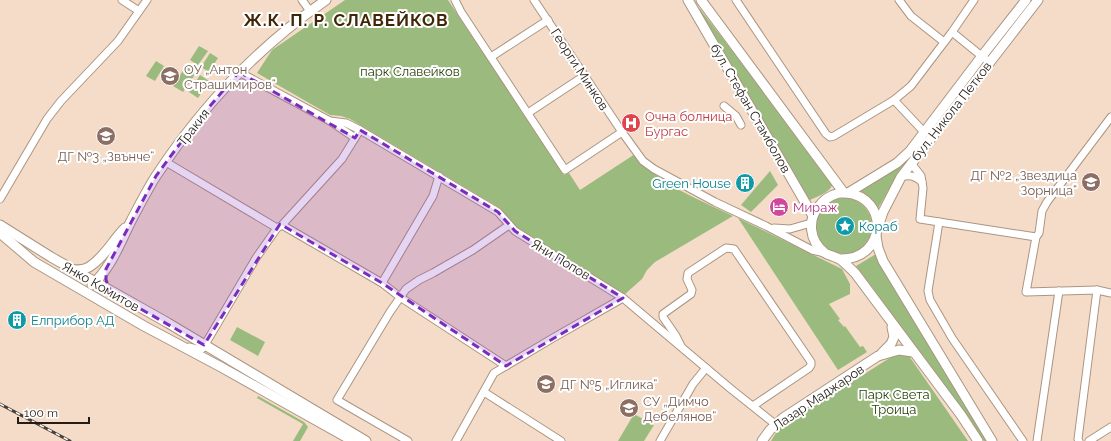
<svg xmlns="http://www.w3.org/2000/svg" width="1111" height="441" viewBox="0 0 1111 441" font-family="Raleway,sans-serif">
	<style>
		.green { fill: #9abb7d }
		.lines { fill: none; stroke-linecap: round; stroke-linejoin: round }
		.minor-casing { stroke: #ab9582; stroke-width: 9 }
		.major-casing { stroke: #ab9582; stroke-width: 11 }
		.minor { stroke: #fff; stroke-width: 7 }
		.major { stroke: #fff; stroke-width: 9 }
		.rail-casing { stroke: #4a3f35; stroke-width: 3 }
		.rail { stroke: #fff; stroke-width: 1.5; stroke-dasharray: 4.5; stroke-linecap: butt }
		.marked { fill: #7b2cbf; fill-opacity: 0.2; stroke: #7b2cbf; stroke-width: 3; stroke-dasharray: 8 5; stroke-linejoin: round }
		.labels { text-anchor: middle; stroke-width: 4; stroke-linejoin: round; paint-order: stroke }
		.education-label { font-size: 13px; fill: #785e54; stroke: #fff; text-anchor: start }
		.street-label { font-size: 13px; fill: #241b14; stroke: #fff }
		.park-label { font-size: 13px; fill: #29430a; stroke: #fff }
		.health-label { font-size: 13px; fill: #be3a42; stroke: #fff; text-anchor: start }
		.culture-label { font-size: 13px; fill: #0d838f; stroke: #fff; text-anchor: start }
		.hotel-label { font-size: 13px; fill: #b23c85; stroke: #fff; text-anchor: start }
		.district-label { font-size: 17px; font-weight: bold; letter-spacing: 1px; fill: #412706; stroke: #fff }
	</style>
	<rect width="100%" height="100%" fill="#f4dcc8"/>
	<g class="green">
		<path d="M345,0H448L564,175L569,173L580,190L635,154C656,184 701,200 733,216L655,262L647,270L642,279L624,295L513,225L498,207L350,119L341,116L330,115L257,73L272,50Z"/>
		<path d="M700,9L833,182C832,192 818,196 810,200L807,199L699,10Z"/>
		<polygon points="199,46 208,51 198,65 190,60"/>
		<polygon points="210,53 218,58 209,72 201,67"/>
		<polygon points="156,61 164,66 155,81 146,76"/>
		<polygon points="186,66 196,73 183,92 173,86"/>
		<polygon points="980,66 897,176 877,210 870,200 856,188 892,170"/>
		<polygon points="200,75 209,81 198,98 189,92"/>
		<polygon points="770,171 778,185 751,212 741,205"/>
		<circle cx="844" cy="226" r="28"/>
		<polygon points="738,218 842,269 850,284 850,294 829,304 840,319 838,320 844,327 845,326 860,347 863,346 867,352 838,370"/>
		<path d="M876,254L880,263L988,441H984C964,411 941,384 920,355C899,326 879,295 856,266Z"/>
		<polygon points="237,327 265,342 258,356 230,340"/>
		<polygon points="896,354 909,356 968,441 771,441 779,428"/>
		<polygon points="258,396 304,422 308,427 300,441 293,441 303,424 257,398"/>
		<polygon points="634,414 654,425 644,441 618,441"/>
	</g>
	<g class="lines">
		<defs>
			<g id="minor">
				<polyline points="122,0 139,11"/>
				<polyline points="302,0 310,11"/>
				<polyline points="455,0 461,12 565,170 622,132"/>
				<polyline points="534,0 622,132 643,161 654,169 715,202 766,226 812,250 825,253"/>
				<polyline points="736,0 826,134 830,137 834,136 894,100"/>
				<polyline points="899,0 911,16 944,42"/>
				<polyline points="952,32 974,0"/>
				<polyline points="491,57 548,20"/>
				<polyline points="239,72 330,121 355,138"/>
				<polyline points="724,106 736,116 741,125"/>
				<polyline points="528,113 584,76"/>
				<polyline points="1111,117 1047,202 1042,211 1039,233 1036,237 1026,292 1097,290 1111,293"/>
				<polyline points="330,121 346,123 360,130 498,212 515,231 623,298 731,389 775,424"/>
				<polyline points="924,132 894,100 911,86 952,32 989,62"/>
				<polyline points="166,162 277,228"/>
				<polyline points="911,163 921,176 923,188 920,219 1036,237"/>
				<path d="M901,177C910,174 915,176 922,182"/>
				<polyline points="0,199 47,119 61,101 118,41 147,0"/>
				<polyline points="939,222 928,291 930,300 952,338 1023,441"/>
				<polyline points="282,225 382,283 400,297 506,366"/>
				<polyline points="774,228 790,229 811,223"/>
				<polyline points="382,283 433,196 439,176"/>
				<polyline points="681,346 676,336 663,317 663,314 691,294 692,290 687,279 688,273 726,248 734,249 811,362 811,365 809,368 753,406"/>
				<polyline points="189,347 200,350 203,348 256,258 277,228 282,225 342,159 360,130"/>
				<polyline points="484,392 561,441"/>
				<polyline points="408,441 337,400 390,312 406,289 419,280 433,273 473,250 509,225"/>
				<polyline points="456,441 494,373 553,338 623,298"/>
				<polyline points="660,441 693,384 706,368"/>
				<polyline points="1037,441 1059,291"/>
				<polyline points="1079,441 1078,439 1097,290"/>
				<polyline points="1089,441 1111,427"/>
			</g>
			<g id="major">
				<polyline points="688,0 813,216"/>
				<polyline points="701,0 844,193"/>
				<polyline points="848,193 897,163 910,151 982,56 1026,0"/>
				<polyline points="879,224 883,212 901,177 1038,0"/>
				<polyline points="0,225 51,257 168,323 366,441"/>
				<polyline points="0,233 34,262 144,326 221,367 353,441"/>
				<polyline points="876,236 878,248 883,261 992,441"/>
				<path d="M840,259C887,260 890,197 846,193C837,192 826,197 820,205C807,219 809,241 825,253C830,256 837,257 841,260C846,264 850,268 855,273L961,415L978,441"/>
				<path d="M74,270C79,270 84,270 89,267C104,258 113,240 125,228"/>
				<path d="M92,285C111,268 120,243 131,221C139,206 147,190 156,176C202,106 258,47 326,0"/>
				<polyline points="882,353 891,344 894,337 892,327"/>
				<polyline points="762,441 770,430 783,418 878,356 899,350 913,352"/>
			</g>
		</defs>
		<use href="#minor" class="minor-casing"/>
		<use href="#major" class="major-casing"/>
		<use href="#minor" class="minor"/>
		<use href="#major" class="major"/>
		<defs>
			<polyline id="rail" points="0,404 70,441"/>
		</defs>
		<use href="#rail" class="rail-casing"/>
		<use href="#rail" class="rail"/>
	</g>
	<path class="marked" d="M239,72L355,138L360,130L498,212L515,231L623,298L506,366L382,283L280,224L204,345L111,292L106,280V269L156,176L193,126Z"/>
	<defs>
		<symbol id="school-disc" viewBox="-11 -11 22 22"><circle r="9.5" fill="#8d6e63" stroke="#fff"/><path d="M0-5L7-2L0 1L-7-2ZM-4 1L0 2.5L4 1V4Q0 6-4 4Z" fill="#fff"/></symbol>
		<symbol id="hospital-disc" viewBox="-11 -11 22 22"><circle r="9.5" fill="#e0444e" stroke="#fff"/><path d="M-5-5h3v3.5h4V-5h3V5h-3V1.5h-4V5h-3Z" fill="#fff"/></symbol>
		<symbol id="building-disc" viewBox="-11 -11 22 22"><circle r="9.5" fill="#0f9aa8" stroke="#fff"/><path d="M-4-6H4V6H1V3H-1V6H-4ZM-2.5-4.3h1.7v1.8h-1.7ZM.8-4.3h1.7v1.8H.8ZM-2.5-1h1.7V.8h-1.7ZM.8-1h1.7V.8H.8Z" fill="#fff"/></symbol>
		<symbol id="hotel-disc" viewBox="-11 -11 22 22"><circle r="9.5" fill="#d1479c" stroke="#fff"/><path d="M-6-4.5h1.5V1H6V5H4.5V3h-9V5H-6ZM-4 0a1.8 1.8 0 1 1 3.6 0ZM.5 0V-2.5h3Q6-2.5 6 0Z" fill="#fff"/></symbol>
		<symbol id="sight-disc" viewBox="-11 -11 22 22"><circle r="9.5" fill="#0f9aa8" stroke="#fff"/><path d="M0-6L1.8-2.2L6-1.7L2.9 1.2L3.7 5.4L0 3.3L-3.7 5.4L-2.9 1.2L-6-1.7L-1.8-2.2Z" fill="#fff"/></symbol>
	</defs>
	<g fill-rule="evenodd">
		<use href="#school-disc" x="159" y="65" width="22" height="22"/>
		<use href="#hospital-disc" x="620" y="112" width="22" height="22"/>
		<use href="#school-disc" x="95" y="125" width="22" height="22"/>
		<use href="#school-disc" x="1080" y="171" width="22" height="22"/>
		<use href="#building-disc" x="734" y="172" width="22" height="22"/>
		<use href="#hotel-disc" x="768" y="196" width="22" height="22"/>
		<use href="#sight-disc" x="834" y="215" width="22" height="22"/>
		<use href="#building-disc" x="6" y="309" width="22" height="22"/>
		<use href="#school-disc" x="535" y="373" width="22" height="22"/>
		<use href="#school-disc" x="618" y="397" width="22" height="22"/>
	</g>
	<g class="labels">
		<g class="education-label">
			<text x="184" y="74">ОУ „Антон<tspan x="184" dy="15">Страшимиров“</tspan></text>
			<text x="106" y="161" text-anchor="middle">ДГ №3 „Звънче“</text>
			<text x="1077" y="180" text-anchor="end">ДГ №2 „Звездица<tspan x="1077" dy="15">Зорница“</tspan></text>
			<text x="560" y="389">ДГ №5 „Иглика“</text>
			<text x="643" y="406">СУ „Димчо<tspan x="643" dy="15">Дебелянов“</tspan></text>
		</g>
		<g class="street-label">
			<text transform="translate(580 69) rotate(57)" y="5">Георги Минков</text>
			<text transform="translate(751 108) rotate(60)" y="5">бул. Стефан Стамболов</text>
			<text transform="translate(951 111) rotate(-52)" y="5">бул. Никола Петков</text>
			<text transform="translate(193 127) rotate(-52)" y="5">Тракия</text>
			<text transform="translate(561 259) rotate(31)" y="5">Яни Попов</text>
			<text transform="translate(101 286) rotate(30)" y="5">Янко Комитов</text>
			<text transform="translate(818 397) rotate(-34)" y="5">Лазар Маджаров</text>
		</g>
		<g class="park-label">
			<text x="410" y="76">парк Славейков</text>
			<text x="894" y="399">Парк Света<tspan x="894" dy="15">Троица</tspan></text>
		</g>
		<g class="health-label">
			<text x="645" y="121">Oчна болница<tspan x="645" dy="15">Бургас</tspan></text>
		</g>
		<g class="culture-label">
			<text x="731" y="188" text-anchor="end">Green House</text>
			<text x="859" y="231">Кораб</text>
			<text x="31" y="325">Елприбор АД</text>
		</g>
		<g class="hotel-label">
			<text x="793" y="212">Мираж</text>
		</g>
		<g class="district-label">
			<text x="346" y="26">Ж.К. П. Р. СЛАВЕЙКОВ</text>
		</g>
	</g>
	<path d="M18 417v6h71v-6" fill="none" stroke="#241b14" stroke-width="2"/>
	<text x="24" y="417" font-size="12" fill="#241b14" stroke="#ffffff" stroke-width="3" paint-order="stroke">100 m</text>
</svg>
